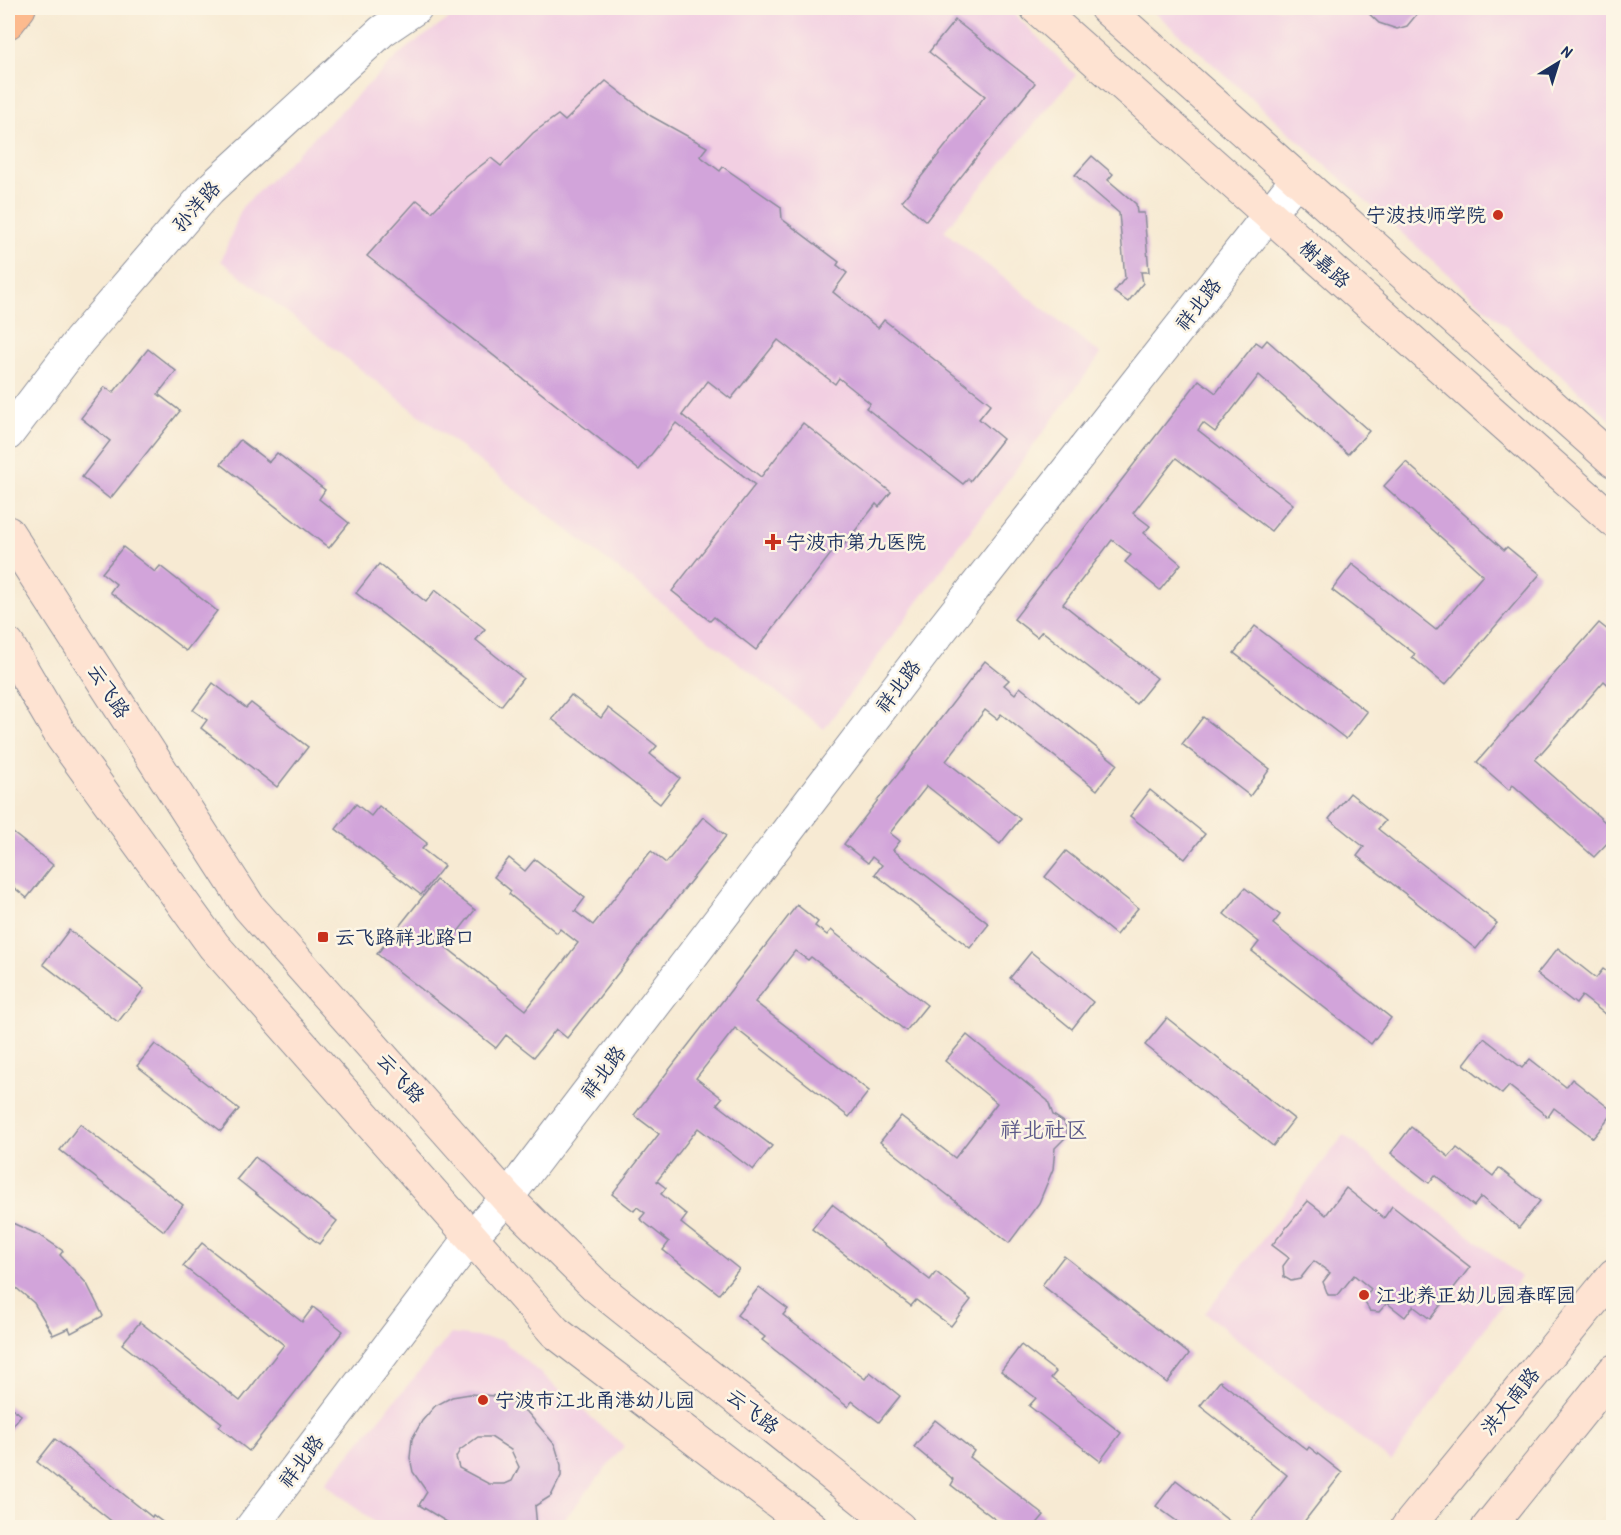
<svg xmlns="http://www.w3.org/2000/svg" width="1621" height="1535" viewBox="0 0 1621 1535" font-family="'Patrick Hand','LXGW WenKai TC',sans-serif">
	<style>
		.built { fill: #f2cfe2 }
		.building { fill: #d2a4da; fill-rule: evenodd }
		.lines { fill: none; stroke-linecap: round; stroke-linejoin: round }
		.tertiary-casing { stroke: #898c98; stroke-width: 34 }
		.secondary-casing { stroke: #898c98; stroke-width: 35 }
		.primary-casing { stroke: #898c98; stroke-width: 35 }
		.tertiary { stroke: #fff; stroke-width: 32 }
		.secondary { stroke: #fee3d2; stroke-width: 33 }
		.primary { stroke: #fcba8e; stroke-width: 33 }
		.poi-dot { fill: #c8321e; stroke: #fcf5e5; stroke-width: 2 }
		.labels { text-anchor: middle; stroke-width: 5; stroke-linejoin: round; paint-order: stroke }
		.street-label { font-size: 20px; fill: #1b2f5e; stroke: #fcf5e5 }
		.poi-label { font-size: 20px; fill: #1b2f5e; stroke: #fcf5e5; text-anchor: start }
		.quarter-label { font-size: 22px; fill: #5b5889; stroke: #fcf5e5 }
	</style>
	<rect width="100%" height="100%" fill="#fcf5e5"/>
	<filter id="ink" filterUnits="userSpaceOnUse"><feTurbulence type="fractalNoise" baseFrequency=".0167" numOctaves="2"/><feDisplacementMap in="SourceGraphic" scale="12" xChannelSelector="R" yChannelSelector="G"/><feConvolveMatrix kernelMatrix="1 2 1 2 8 2 1 2 1" color-interpolation-filters="sRGB"/></filter>
	<filter id="wash" filterUnits="userSpaceOnUse"><feTurbulence type="fractalNoise" baseFrequency=".008" numOctaves="4" result="noise"/><feDisplacementMap in="SourceGraphic" scale="24" xChannelSelector="R" yChannelSelector="G"/><feGaussianBlur stdDeviation="1.35" result="paint"/><feColorMatrix in="noise" values="0 0 0 0 0 0 0 0 0 0 0 0 0 0 0 0 0 1.4 0 .05"/><feComposite in="paint" operator="in"/></filter>
	<g filter="url(#wash)">
		<rect width="100%" height="100%" fill="#f7ead3"/>
		<g class="built">
			<polygon points="465,8 1008,8 1076,75 944,231 1101,354 824,729 221,261 242,207 404,50"/>
			<polygon points="1150,8 1613,8 1613,422"/>
			<polygon points="1344,1135 1521,1277 1391,1462 1205,1313"/>
			<polygon points="451,1334 502,1340 624,1446 558,1527 380,1527 325,1483"/>
		</g>
		<g id="blocks">
			<g class="building">
				<polygon points="1363,8 1422,8 1407,26 1397,29 1379,23"/>
				<polygon points="955,20 1035,83 926,221 902,201 985,96 929,52"/>
				<polygon points="606,81 651,116 707,147 700,156 720,171 723,167 781,207 782,219 839,262 837,265 847,273 833,292 878,328 884,320 991,404 979,419 1003,439 970,481 968,479 963,484 866,408 870,403 839,378 835,384 778,340 731,399 708,381 682,415 761,477 803,423 891,492 879,507 876,504 841,549 837,546 756,650 714,617 710,621 672,591 755,485 676,423 639,470 367,256 417,200 432,212 466,177 491,158 501,166 533,133 558,115 565,121"/>
				<polygon points="1092,156 1113,174 1108,180 1136,204 1137,213 1144,213 1149,272 1141,272 1143,283 1128,302 1114,292 1125,278 1119,213 1075,175"/>
				<polygon points="1267,340 1369,431 1348,454 1259,375 1215,432 1203,423 1198,430 1293,504 1271,531 1176,458 1133,513 1150,526 1144,533 1181,564 1160,590 1125,562 1131,555 1112,540 1063,604 1157,678 1136,704 1042,631 1037,637 1014,619 1199,380 1216,393 1256,342 1262,346"/>
				<polygon points="148,349 176,371 158,394 180,411 110,499 82,477 110,441 81,418 105,387 113,393"/>
				<polygon points="240,440 269,462 277,453 325,490 319,499 349,523 329,548 221,464"/>
				<polygon points="1406,462 1504,550 1507,547 1540,574 1445,685 1412,657 1415,654 1332,590 1352,564 1436,630 1483,575 1384,486"/>
				<polygon points="123,547 155,572 160,566 217,611 186,651 110,592 116,584 102,573"/>
				<polygon points="379,564 426,602 435,590 485,629 476,640 523,678 501,706 356,593"/>
				<polygon points="1599,623 1614,635 1614,690 1604,681 1535,760 1614,830 1614,836 1594,857 1513,785 1509,790 1477,762"/>
				<polygon points="1255,626 1367,712 1346,739 1234,653"/>
				<polygon points="985,661 1009,680 1004,685 1015,694 1020,687 1117,764 1097,790 1001,714 997,719 985,710 946,761 1020,819 1000,844 927,786 890,833 900,841 893,850 989,924 970,948 875,874 882,865 872,857 868,863 844,844"/>
				<polygon points="213,683 246,708 251,703 308,747 277,787 201,728 207,720 193,710"/>
				<polygon points="571,695 601,718 608,708 657,746 650,754 680,778 660,804 552,719"/>
				<polygon points="1203,717 1270,769 1250,796 1182,744"/>
				<polygon points="1150,790 1205,834 1185,859 1130,816"/>
				<polygon points="1350,793 1385,821 1378,829 1497,923 1476,949 1357,856 1364,847 1329,819"/>
				<polygon points="356,804 371,816 379,806 427,843 422,849 444,866 421,895 336,829"/>
				<polygon points="703,817 726,836 567,1038 556,1029 534,1057 506,1035 496,1048 377,954 436,880 475,910 446,947 526,1010 578,943 560,929 557,933 509,894 511,891 494,877 509,858 525,871 535,859 585,898 575,911 593,925 651,851 666,863"/>
				<polygon points="8,829 53,865 27,898 8,883"/>
				<polygon points="1066,851 1138,908 1116,935 1045,877"/>
				<polygon points="1245,888 1280,915 1273,924 1391,1018 1371,1044 1252,951 1259,942 1224,914"/>
				<polygon points="797,905 818,922 815,926 827,935 831,930 927,1005 906,1031 811,957 808,960 795,951 755,1002 869,1091 849,1117 735,1028 696,1078 722,1098 717,1104 772,1146 753,1170 698,1128 657,1181 666,1188 661,1194 687,1215 681,1223 739,1269 719,1294 663,1250 669,1242 640,1219 645,1213 637,1207 634,1211 612,1194 659,1134 634,1115"/>
				<polygon points="69,930 144,989 118,1022 43,964"/>
				<polygon points="1558,948 1596,978 1603,969 1614,977 1614,1021 1582,996 1576,1004 1537,974"/>
				<polygon points="1031,952 1093,1002 1072,1029 1010,978"/>
				<polygon points="1167,1018 1294,1119 1273,1146 1145,1045"/>
				<polygon points="967,1035 1048,1101 1053,1115 1064,1122 1067,1129 1067,1136 1055,1148 1053,1169 1039,1203 1009,1243 880,1142 901,1116 955,1158 997,1103 945,1061"/>
				<polygon points="1484,1038 1522,1068 1530,1059 1566,1087 1572,1079 1614,1112 1593,1138 1554,1108 1548,1117 1509,1086 1502,1094 1464,1064"/>
				<polygon points="155,1044 239,1109 221,1131 137,1066"/>
				<polygon points="80,1124 183,1205 164,1231 60,1150"/>
				<polygon points="1411,1127 1449,1157 1457,1148 1493,1176 1499,1168 1540,1201 1519,1228 1481,1197 1474,1206 1435,1175 1429,1183 1391,1153"/>
				<polygon points="255,1157 337,1221 319,1244 237,1179"/>
				<polygon points="1346,1188 1384,1218 1392,1206 1470,1267 1430,1319 1413,1306 1405,1317 1387,1303 1379,1312 1370,1311 1364,1301 1371,1289 1354,1275 1338,1295 1328,1295 1323,1282 1330,1273 1314,1261 1300,1279 1291,1281 1284,1277 1283,1266 1289,1258 1272,1245 1308,1201 1326,1215"/>
				<polygon points="832,1204 930,1280 936,1272 971,1300 951,1326 916,1300 911,1306 812,1229"/>
				<polygon points="8,1221 41,1236 63,1251 60,1255 87,1284 103,1316 71,1333 69,1328 53,1335 34,1303 8,1281"/>
				<polygon points="202,1243 302,1322 313,1307 343,1331 249,1451 219,1427 222,1423 122,1344 140,1322 240,1401 284,1345 183,1266"/>
				<polygon points="1064,1256 1189,1354 1167,1383 1042,1285"/>
				<polygon points="759,1287 788,1309 783,1315 865,1379 870,1372 900,1396 879,1422 852,1401 848,1407 762,1340 765,1337 737,1315"/>
				<polygon points="1021,1345 1056,1372 1051,1378 1121,1433 1100,1461 1029,1406 1036,1398 1001,1371"/>
				<polygon points="1220,1381 1307,1450 1309,1447 1342,1473 1300,1527 1246,1527 1287,1475 1200,1406"/>
				<path d="M470,1394L495,1396L509,1401L528,1413L555,1445L561,1465V1476L551,1496L535,1506L537,1527H455L419,1505L427,1492L413,1472L410,1458L412,1439L422,1421L435,1406L452,1397ZM478,1437H491L511,1450L519,1467L512,1481L505,1484H489L459,1468L456,1457L460,1450Z"/>
				<polygon points="8,1405 21,1415 8,1432"/>
				<polygon points="935,1420 974,1451 970,1457 1044,1515 1034,1527 1005,1527 951,1485 954,1480 914,1447"/>
				<polygon points="55,1439 152,1517 153,1515 169,1527 119,1527 37,1462"/>
				<polygon points="1176,1480 1237,1527 1185,1527 1156,1506"/>
			</g>
		</g>
	</g>
	<g filter="url(#ink)">
		<use href="#blocks" fill-opacity="0" stroke="#898c98" stroke-width="1.5"/>
		<g class="lines">
			<defs>
				<g id="tertiary">
					<polyline points="8,434 79,341 209,190 382,31 416,8"/>
					<polyline points="251,1528 471,1237 507,1198 931,643 1296,180"/>
				</g>
				<g id="secondary">
					<polyline points="1037,8 1614,521"/>
					<polyline points="1106,8 1614,461"/>
					<polyline points="8,533 249,907 507,1198 596,1286 899,1528"/>
					<polyline points="8,645 62,737 214,946 555,1332 812,1528"/>
					<polyline points="1407,1528 1614,1275"/>
					<polyline points="1488,1528 1614,1371"/>
				</g>
				<polyline id="primary" points="8,22 19,8"/>
			</defs>
			<use href="#tertiary" class="tertiary-casing"/>
			<use href="#secondary" class="secondary-casing"/>
			<use href="#primary" class="primary-casing"/>
			<use href="#tertiary" class="tertiary"/>
			<use href="#secondary" class="secondary"/>
			<use href="#primary" class="primary"/>
		</g>
	</g>
	<g class="poi-dot">
		<circle cx="1498" cy="215" r="6"/>
		<path d="M770 533h6v6h6v6h-6v6h-6v-6h-6v-6h6z"/>
		<rect x="317" y="931" width="12" height="12" rx="3"/>
		<circle cx="1364" cy="1295" r="6"/>
		<circle cx="483" cy="1400" r="6"/>
	</g>
	<g class="labels">
		<g class="street-label">
			<text transform="translate(196 206) rotate(-48)" y="7">孙洋路</text>
			<text transform="translate(1325 264) rotate(42)" y="7">榭嘉路</text>
			<text transform="translate(1198 304) rotate(-52)" y="7">祥北路</text>
			<text transform="translate(898 686) rotate(-53)" y="7">祥北路</text>
			<text transform="translate(109 691) rotate(57)" y="7">云飞路</text>
			<text transform="translate(603 1072) rotate(-53)" y="7">祥北路</text>
			<text transform="translate(401 1078) rotate(48)" y="7">云飞路</text>
			<text transform="translate(1510 1401) rotate(-51)" y="7">洪大南路</text>
			<text transform="translate(753 1411) rotate(38)" y="7">云飞路</text>
			<text transform="translate(301 1461) rotate(-53)" y="7">祥北路</text>
		</g>
		<g class="poi-label">
			<text x="1486" y="222" text-anchor="end">宁波技师学院</text>
			<text x="786" y="549">宁波市第九医院</text>
			<text x="335" y="944">云飞路祥北路口</text>
			<text x="1376" y="1302">江北养正幼儿园春晖园</text>
			<text x="495" y="1407">宁波市江北甬港幼儿园</text>
		</g>
		<g class="quarter-label">
			<text x="1044" y="1137">祥北社区</text>
		</g>
	</g>
	<rect width="1621" height="1535" fill="none" stroke="#fcf5e5" stroke-width="30"/>
	<g transform="translate(1558 63) rotate(38)" stroke="#fcf5e5" stroke-width="4.5" paint-order="stroke">
	<path d="M0-4.5L10 22L0 15L-10 22Z" fill="#1b2f5e"/>
	<text y="-9" font-size="16" font-weight="bold" text-anchor="middle" fill="#1b2f5e">N</text>
	</g>
</svg>
